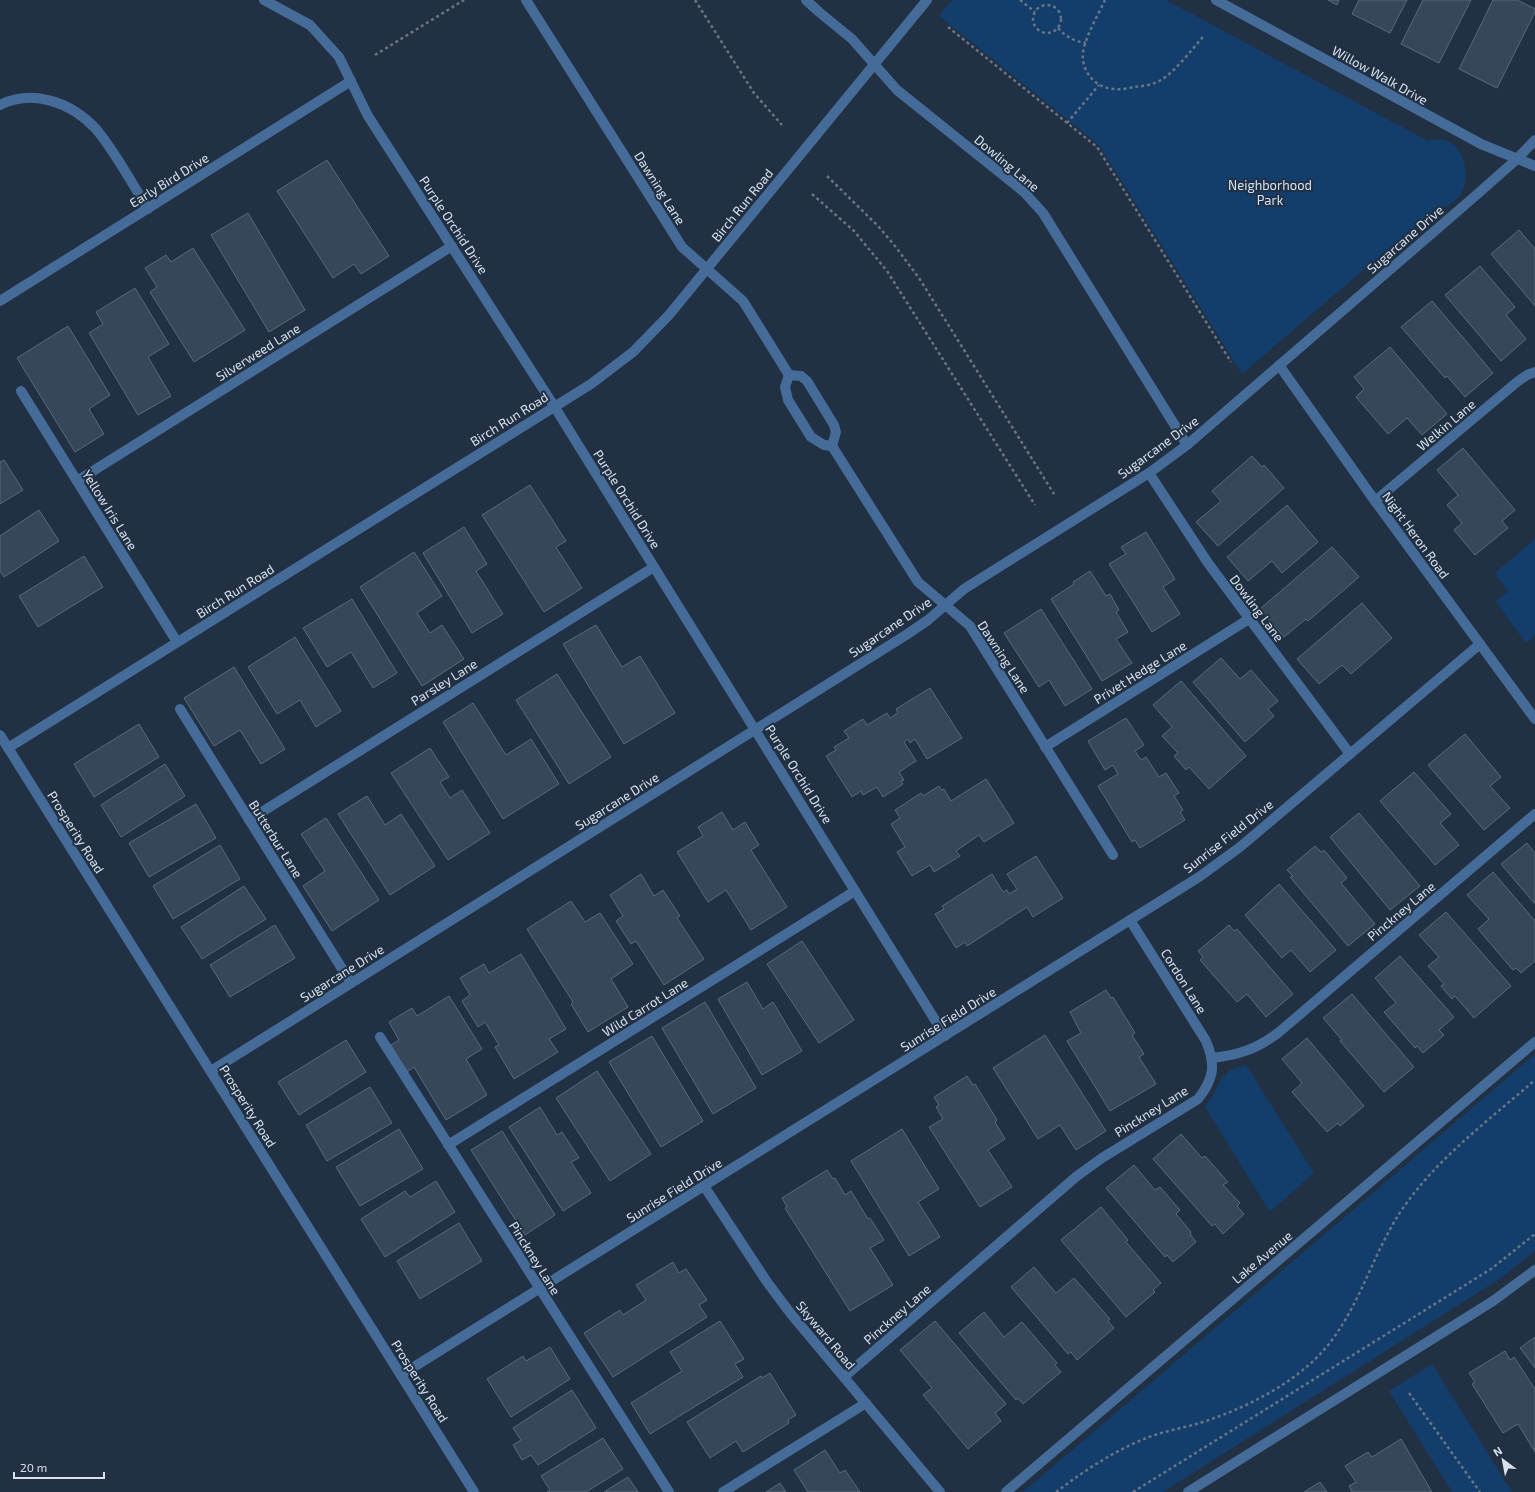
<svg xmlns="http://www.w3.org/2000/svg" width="1535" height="1492" viewBox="0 0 1535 1492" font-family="'Exo 2',sans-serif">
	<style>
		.green { fill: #133d6b }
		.building { fill: #37475a; stroke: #596a7e }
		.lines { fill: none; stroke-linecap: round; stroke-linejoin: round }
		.path { stroke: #687584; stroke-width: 2.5; stroke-dasharray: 3 3; stroke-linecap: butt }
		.minor { stroke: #456c99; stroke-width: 10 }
		.labels { text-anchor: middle; stroke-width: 4; stroke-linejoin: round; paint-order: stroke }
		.street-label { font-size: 13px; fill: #d8e1ed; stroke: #213042 }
		.park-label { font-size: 13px; fill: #d2e2f6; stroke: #213042 }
	</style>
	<rect width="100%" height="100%" fill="#213042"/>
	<g class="green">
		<path d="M952,0H1166L1428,141C1472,127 1481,208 1436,208L1242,374L1099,145L939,16Z"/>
		<polygon points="1535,539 1535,635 1526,643 1495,601 1508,592 1495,573"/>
		<polygon points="1535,1054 1535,1251 1500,1279 1479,1292 1163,1492 1023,1492"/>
		<path d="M1246,1065L1314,1173L1270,1212L1205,1107C1221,1087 1217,1071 1246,1065Z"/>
		<polygon points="1432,1364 1512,1492 1452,1492 1389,1391"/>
	</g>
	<g class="building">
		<polygon points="1328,0 1339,0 1337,5"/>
		<polygon points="1359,0 1407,0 1390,33 1352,14"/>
		<polygon points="1423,0 1471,0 1439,63 1401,44"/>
		<polygon points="1493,0 1517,0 1535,9 1535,12 1497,88 1459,69"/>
		<polygon points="327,160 389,256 361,274 354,264 333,278 277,191"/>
		<polygon points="248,213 305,310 269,332 211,235"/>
		<polygon points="1519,230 1535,249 1535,306 1491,254"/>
		<polygon points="193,248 245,330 194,362 150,292 157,287 145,268 166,255 171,262"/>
		<polygon points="1480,266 1515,307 1506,315 1526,339 1501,361 1445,295"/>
		<polygon points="135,288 169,344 148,357 171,396 138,415 89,333 103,324 96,312"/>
		<polygon points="1432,301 1493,373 1465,397 1447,376 1445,378 1401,327"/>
		<polygon points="68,326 110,395 89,409 104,434 75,452 17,358"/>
		<polygon points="1390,347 1447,414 1422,435 1407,418 1388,434 1356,397 1364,389 1354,377"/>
		<polygon points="1463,448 1515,510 1502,521 1508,528 1475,555 1454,530 1462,523 1447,505 1458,495 1437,470"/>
		<polygon points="1252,456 1262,467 1264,465 1284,488 1218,546 1196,522 1221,501 1212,491"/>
		<polygon points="4,460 23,490 0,504 0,462"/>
		<polygon points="530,485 566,541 556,547 582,588 544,612 482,515"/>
		<polygon points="1287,505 1318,542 1282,573 1272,561 1248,581 1227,557"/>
		<polygon points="39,510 59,541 4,577 0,571 0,536"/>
		<polygon points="464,527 487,564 476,571 503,614 472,633 423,553"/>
		<polygon points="1146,532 1175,579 1163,587 1180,614 1152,632 1109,564 1126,554 1121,547"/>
		<polygon points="1332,547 1359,577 1308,621 1306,619 1284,637 1260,609"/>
		<polygon points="414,552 442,596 417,613 430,633 442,625 464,659 422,686 360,587"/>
		<polygon points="84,556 103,587 38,627 19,596"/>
		<polygon points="1090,571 1106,596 1110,594 1119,610 1116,612 1128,632 1116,639 1132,663 1102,681 1051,599 1074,584 1073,582"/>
		<polygon points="352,599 397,673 373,688 351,652 327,667 303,628"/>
		<polygon points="1362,603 1392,638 1351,674 1342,665 1319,684 1297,659"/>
		<polygon points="1041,609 1092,689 1065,706 1049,680 1039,687 1004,633"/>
		<polygon points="596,625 622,667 640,656 675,713 624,744 563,644"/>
		<polygon points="295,637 341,711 316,727 300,700 277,714 248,667"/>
		<polygon points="1221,658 1240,679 1251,670 1278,701 1268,709 1274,716 1245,742 1193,682"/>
		<polygon points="234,667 285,749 261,764 240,730 214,746 184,698"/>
		<polygon points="557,674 611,757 569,784 516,700"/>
		<polygon points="1181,681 1246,756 1209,789 1189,767 1186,770 1174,756 1178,753 1162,736 1172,727 1153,705"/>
		<polygon points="930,688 962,738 927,759 915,739 910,743 908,739 904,742 916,761 899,772 904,780 901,781 903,784 883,797 877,787 863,795 861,791 852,797 826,756 836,750 834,747 849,738 844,731 863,719 867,725 887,713 890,718 898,713 896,709"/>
		<polygon points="473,703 506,755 531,739 559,784 503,819 443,722"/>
		<polygon points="1126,718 1144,745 1135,751 1141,760 1146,757 1159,777 1166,773 1179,793 1174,796 1183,810 1180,812 1185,820 1140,848 1135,840 1132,842 1098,786 1118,774 1113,765 1105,770 1088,741"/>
		<polygon points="139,724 159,757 94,797 74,764"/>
		<polygon points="1465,734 1501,777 1490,786 1510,808 1484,830 1428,765"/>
		<polygon points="430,748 449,777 440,782 450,798 462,790 490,833 448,860 391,773"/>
		<polygon points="165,764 185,796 121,837 101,805"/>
		<polygon points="1414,772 1451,814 1440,823 1459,845 1435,865 1380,801"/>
		<polygon points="986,779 1014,823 984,842 979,835 956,851 960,856 934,872 930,865 912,876 897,852 905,847 891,824 900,818 895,810 921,793 923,796 939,786 941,790 944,789 951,801"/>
		<polygon points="367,796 385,825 401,814 435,866 390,895 338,814"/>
		<polygon points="196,804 216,838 149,877 129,843"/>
		<polygon points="722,812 733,830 745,822 759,845 751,850 787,907 751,930 726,890 708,902 677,852 703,836 698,827"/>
		<polygon points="1359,813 1420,886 1390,910 1330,837"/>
		<polygon points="326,818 379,900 332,931 303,886 325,871 301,834"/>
		<polygon points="1527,843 1535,853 1535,904 1501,864"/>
		<polygon points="220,845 240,879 173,919 153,886"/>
		<polygon points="1315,846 1321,852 1324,850 1347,878 1341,883 1375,924 1348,946 1290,877 1293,876 1287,870"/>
		<polygon points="1036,856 1063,898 1033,917 1027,907 967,946 965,942 956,948 935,914 944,909 942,906 992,874 1003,892 1007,890 1009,894 1017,889 1007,874"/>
		<polygon points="1493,872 1535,921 1535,961 1521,973 1516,968 1513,970 1478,929 1489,919 1467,895"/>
		<polygon points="641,874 654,896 663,890 680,916 677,918 704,959 664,985 636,941 631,944 616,921 623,916 610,895"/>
		<polygon points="1279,884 1336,950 1310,972 1291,950 1282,958 1245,915"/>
		<polygon points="244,886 266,919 202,959 181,927"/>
		<polygon points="571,901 585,922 600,913 633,964 611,979 628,1007 588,1032 571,1004 573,1002 527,929"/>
		<polygon points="1446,912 1511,986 1474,1018 1455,996 1452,999 1441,986 1444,984 1428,966 1439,957 1419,935"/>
		<polygon points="275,925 295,958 230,997 210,965"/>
		<polygon points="1229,925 1234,931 1237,929 1293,994 1266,1017 1247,994 1237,1002 1200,960 1203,957 1198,951"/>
		<polygon points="802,941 854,1020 819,1043 767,964"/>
		<polygon points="521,954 566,1029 549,1039 558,1052 514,1079 495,1047 499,1045 485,1022 478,1027 462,1001 470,995 460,978 484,964 489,973"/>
		<polygon points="1400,956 1454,1017 1439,1030 1444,1035 1423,1053 1417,1046 1415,1048 1384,1012 1396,1003 1375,978"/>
		<polygon points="747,982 763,1009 773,1002 802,1051 762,1075 718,999"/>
		<polygon points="1106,990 1111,998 1113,997 1135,1033 1132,1035 1144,1054 1139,1057 1156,1084 1110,1111 1067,1041 1081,1033 1070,1012"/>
		<polygon points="1352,994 1414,1067 1384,1092 1340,1041 1342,1040 1323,1018"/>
		<polygon points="449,996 482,1049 466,1059 487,1095 446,1120 414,1067 407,1072 391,1045 399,1040 389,1022 412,1008 417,1016"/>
		<polygon points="705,1002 756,1088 713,1114 662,1028"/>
		<polygon points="1045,1035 1106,1131 1076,1150 1060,1125 1038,1139 993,1068"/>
		<polygon points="652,1036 703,1121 661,1147 609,1062"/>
		<polygon points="1307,1038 1364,1106 1340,1126 1338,1123 1327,1132 1292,1092 1302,1083 1282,1059"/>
		<polygon points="346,1040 366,1072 299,1115 278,1082"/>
		<polygon points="597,1071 651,1154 610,1181 556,1098"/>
		<polygon points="967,1076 973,1085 975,1084 997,1120 995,1122 1005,1139 988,1150 1012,1187 980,1207 929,1127 943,1119 936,1107 939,1105 934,1097"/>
		<polygon points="370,1087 392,1123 327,1161 306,1125"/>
		<polygon points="540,1107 557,1135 562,1132 579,1158 571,1162 591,1193 563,1211 509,1127"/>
		<polygon points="399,1129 423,1169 360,1206 336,1167"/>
		<polygon points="902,1129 939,1189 918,1202 940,1237 909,1256 851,1161"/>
		<polygon points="502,1131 555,1215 525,1235 471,1150"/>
		<polygon points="1181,1134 1202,1158 1205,1156 1228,1182 1223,1185 1240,1203 1237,1206 1244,1214 1223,1234 1215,1224 1212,1226 1153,1159"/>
		<polygon points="1134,1165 1155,1190 1160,1187 1180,1210 1176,1214 1191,1232 1190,1234 1196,1242 1173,1262 1167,1255 1165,1257 1106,1188"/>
		<polygon points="827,1170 833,1179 835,1178 845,1195 851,1191 868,1219 870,1218 884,1240 870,1248 893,1285 850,1311 785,1208 787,1207 782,1198"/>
		<polygon points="436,1181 455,1212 385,1257 361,1219 405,1191 410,1197"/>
		<polygon points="1101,1207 1128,1240 1126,1242 1161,1283 1153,1290 1155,1292 1126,1317 1061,1240"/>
		<polygon points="459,1223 482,1261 420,1299 397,1261"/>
		<polygon points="673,1262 679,1273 686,1269 707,1300 699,1305 707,1317 613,1377 584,1333 620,1310 623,1315 646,1300 636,1285"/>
		<polygon points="1034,1267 1056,1293 1074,1278 1110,1319 1108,1321 1114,1328 1077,1360 1071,1352 1068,1354 1011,1287"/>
		<polygon points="984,1312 1004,1337 1022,1322 1057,1363 1055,1365 1061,1372 1023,1404 1018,1398 1016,1400 959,1333"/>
		<polygon points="720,1321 744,1359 735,1364 743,1377 650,1434 631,1403 682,1371 670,1352"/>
		<polygon points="935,1321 1006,1404 995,1413 1001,1421 968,1449 923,1395 932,1388 900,1350"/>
		<polygon points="1535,1337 1535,1368 1520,1348"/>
		<polygon points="550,1347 570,1379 511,1417 487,1379 523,1356 526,1361"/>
		<polygon points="1505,1351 1510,1360 1514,1357 1535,1389 1535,1452 1518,1424 1503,1433 1472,1384 1475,1382 1469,1373"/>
		<polygon points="770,1373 796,1415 788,1420 789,1423 743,1452 736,1441 710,1458 687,1422 761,1376 762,1378"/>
		<polygon points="572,1390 596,1428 538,1465 531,1455 522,1460 513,1445 521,1440 513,1428"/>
		<polygon points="603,1438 623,1469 586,1492 547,1492 550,1490 541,1476"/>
		<polygon points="1401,1439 1432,1492 1352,1492 1349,1486 1356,1482 1345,1466 1368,1452 1372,1457"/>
		<polygon points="825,1450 840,1473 845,1470 860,1492 808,1492 794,1470"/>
		<polygon points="628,1477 638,1492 604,1492"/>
		<polygon points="1320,1482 1327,1492 1304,1492"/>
		<polygon points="780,1483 786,1492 766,1492"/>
	</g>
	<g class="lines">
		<g class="path">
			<polyline points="695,0 754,93 782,125"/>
			<polyline points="1020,0 1035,12"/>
			<path d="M1105,0C1098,15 1085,37 1083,53C1081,73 1097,89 1116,89C1122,90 1129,88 1134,87C1143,86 1153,85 1161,80C1175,72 1192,49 1203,37"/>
			<circle cx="1047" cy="19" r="14"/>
			<polyline points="948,27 1097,147 1231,362"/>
			<path d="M1058,28C1066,37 1074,41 1086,43"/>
			<polyline points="375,55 464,0"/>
			<polyline points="1067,123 1099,85"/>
			<polyline points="827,176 878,226 895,246 919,278 1054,494"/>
			<polyline points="812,194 854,231 887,271 1035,505"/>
			<polyline points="1409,1393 1480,1492"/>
			<path d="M1056,1492C1084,1471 1115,1450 1149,1437C1168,1430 1189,1427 1209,1420C1246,1407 1282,1389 1311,1363C1356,1323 1369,1259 1401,1211C1436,1159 1488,1121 1535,1080"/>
			<polyline points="1133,1492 1491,1269 1535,1234"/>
		</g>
		<g class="minor">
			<polyline points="264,0 310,25 339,57 368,116 554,406 945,1036"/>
			<polyline points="526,0 682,247 743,301 789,375"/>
			<polyline points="806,0 819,12 852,39 897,90 1024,192 1043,213 1187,445"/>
			<polyline points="1216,0 1481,144 1535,166"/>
			<path d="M0,105C33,88 72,103 96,129C116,153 131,182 148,209"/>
			<polyline points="0,301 351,81"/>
			<polyline points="1279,365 1375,501 1535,719"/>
			<polyline points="789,375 785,387 788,400 811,437 824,445 832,446"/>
			<polyline points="789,375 801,376 807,381 834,425 836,432 832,446"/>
			<polyline points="21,391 177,642"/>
			<polyline points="832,446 918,582 970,626 1113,855"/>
			<polyline points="1149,473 1208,563 1350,754"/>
			<polyline points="77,481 452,246"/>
			<polyline points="1375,501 1517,382 1527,375 1535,372"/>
			<polyline points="180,709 351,983"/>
			<polyline points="0,735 474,1492"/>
			<polyline points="1045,747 1249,619"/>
			<polyline points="8,748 591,384 633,352 669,315 927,0"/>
			<polyline points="249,820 654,567"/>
			<polyline points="380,1037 669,1492"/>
			<path d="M1212,1058C1239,1055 1256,1049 1278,1033L1535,814"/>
			<polyline points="211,1071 906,635 928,620 964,589 1149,473 1187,445 1474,197 1517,159 1535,140"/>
			<polyline points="448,1145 855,891"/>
			<polyline points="704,1186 767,1282 791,1314 940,1492"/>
			<polyline points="401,1375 1199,877 1240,847 1480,644"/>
			<path d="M844,1377L1077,1176L1102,1158L1198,1099C1214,1079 1216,1065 1206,1041L1130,920"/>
			<polyline points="723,1492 866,1403"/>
			<polyline points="1006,1492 1535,1042"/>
			<polyline points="1188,1492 1493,1301 1535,1270"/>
		</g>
	</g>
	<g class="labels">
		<g class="street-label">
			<text transform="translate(1380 75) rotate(29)" y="5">Willow Walk Drive</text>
			<text transform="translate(1007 163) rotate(40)" y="5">Dowling Lane</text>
			<text transform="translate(169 180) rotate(-32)" y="5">Early Bird Drive</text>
			<text transform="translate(660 188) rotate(58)" y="5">Dawning Lane</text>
			<text transform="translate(742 205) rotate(-51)" y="5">Birch Run Road</text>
			<text transform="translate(454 225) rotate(57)" y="5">Purple Orchid Drive</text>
			<text transform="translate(1405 239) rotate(-41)" y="5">Sugarcane Drive</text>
			<text transform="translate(258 352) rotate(-32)" y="5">Silverweed Lane</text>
			<text transform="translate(509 419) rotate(-32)" y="5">Birch Run Road</text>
			<text transform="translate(1446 425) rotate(-40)" y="5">Welkin Lane</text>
			<text transform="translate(1158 447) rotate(-36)" y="5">Sugarcane Drive</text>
			<text transform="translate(627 499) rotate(58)" y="5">Purple Orchid Drive</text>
			<text transform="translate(110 510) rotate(58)" y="5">Yellow Iris Lane</text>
			<text transform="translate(1416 535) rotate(54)" y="5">Night Heron Road</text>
			<text transform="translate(235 591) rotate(-32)" y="5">Birch Run Road</text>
			<text transform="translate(1257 608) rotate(53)" y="5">Dowling Lane</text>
			<text transform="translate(890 627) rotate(-34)" y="5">Sugarcane Drive</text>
			<text transform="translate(1004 657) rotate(57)" y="5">Dawning Lane</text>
			<text transform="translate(1140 672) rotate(-32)" y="5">Privet Hedge Lane</text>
			<text transform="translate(444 682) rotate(-32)" y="5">Parsley Lane</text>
			<text transform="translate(799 774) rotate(58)" y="5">Purple Orchid Drive</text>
			<text transform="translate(617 801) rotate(-32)" y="5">Sugarcane Drive</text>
			<text transform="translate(76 832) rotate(58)" y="5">Prosperity Road</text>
			<text transform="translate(1228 836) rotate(-38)" y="5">Sunrise Field Drive</text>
			<text transform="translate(276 839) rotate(58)" y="5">Butterbur Lane</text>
			<text transform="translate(1401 911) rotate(-40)" y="5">Pinckney Lane</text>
			<text transform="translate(342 973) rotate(-32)" y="5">Sugarcane Drive</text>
			<text transform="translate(1184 981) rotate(58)" y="5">Cordon Lane</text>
			<text transform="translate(645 1007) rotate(-32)" y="5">Wild Carrot Lane</text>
			<text transform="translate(948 1019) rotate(-32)" y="5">Sunrise Field Drive</text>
			<text transform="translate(248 1106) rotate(58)" y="5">Prosperity Road</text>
			<text transform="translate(1151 1111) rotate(-32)" y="5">Pinckney Lane</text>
			<text transform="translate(674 1190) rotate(-32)" y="5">Sunrise Field Drive</text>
			<text transform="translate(1262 1257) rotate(-40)" y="5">Lake Avenue</text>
			<text transform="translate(535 1258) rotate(58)" y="5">Pinckney Lane</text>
			<text transform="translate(897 1314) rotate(-41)" y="5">Pinckney Lane</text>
			<text transform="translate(826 1335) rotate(50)" y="5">Skyward Road</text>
			<text transform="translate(420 1381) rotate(58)" y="5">Prosperity Road</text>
		</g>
		<g class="park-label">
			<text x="1270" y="190">Neighborhood<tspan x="1270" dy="15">Park</tspan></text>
		</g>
	</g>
	<g transform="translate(1503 1460) rotate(328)" stroke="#213042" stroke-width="3" paint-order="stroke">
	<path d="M0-3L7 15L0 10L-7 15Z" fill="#d8e1ed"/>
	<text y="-6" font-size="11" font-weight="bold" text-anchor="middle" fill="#d8e1ed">N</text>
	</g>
	<path d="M14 1472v6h90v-6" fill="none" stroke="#d8e1ed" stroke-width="2"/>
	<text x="20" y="1472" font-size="12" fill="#d8e1ed" stroke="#213042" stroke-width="3" paint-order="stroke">20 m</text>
</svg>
